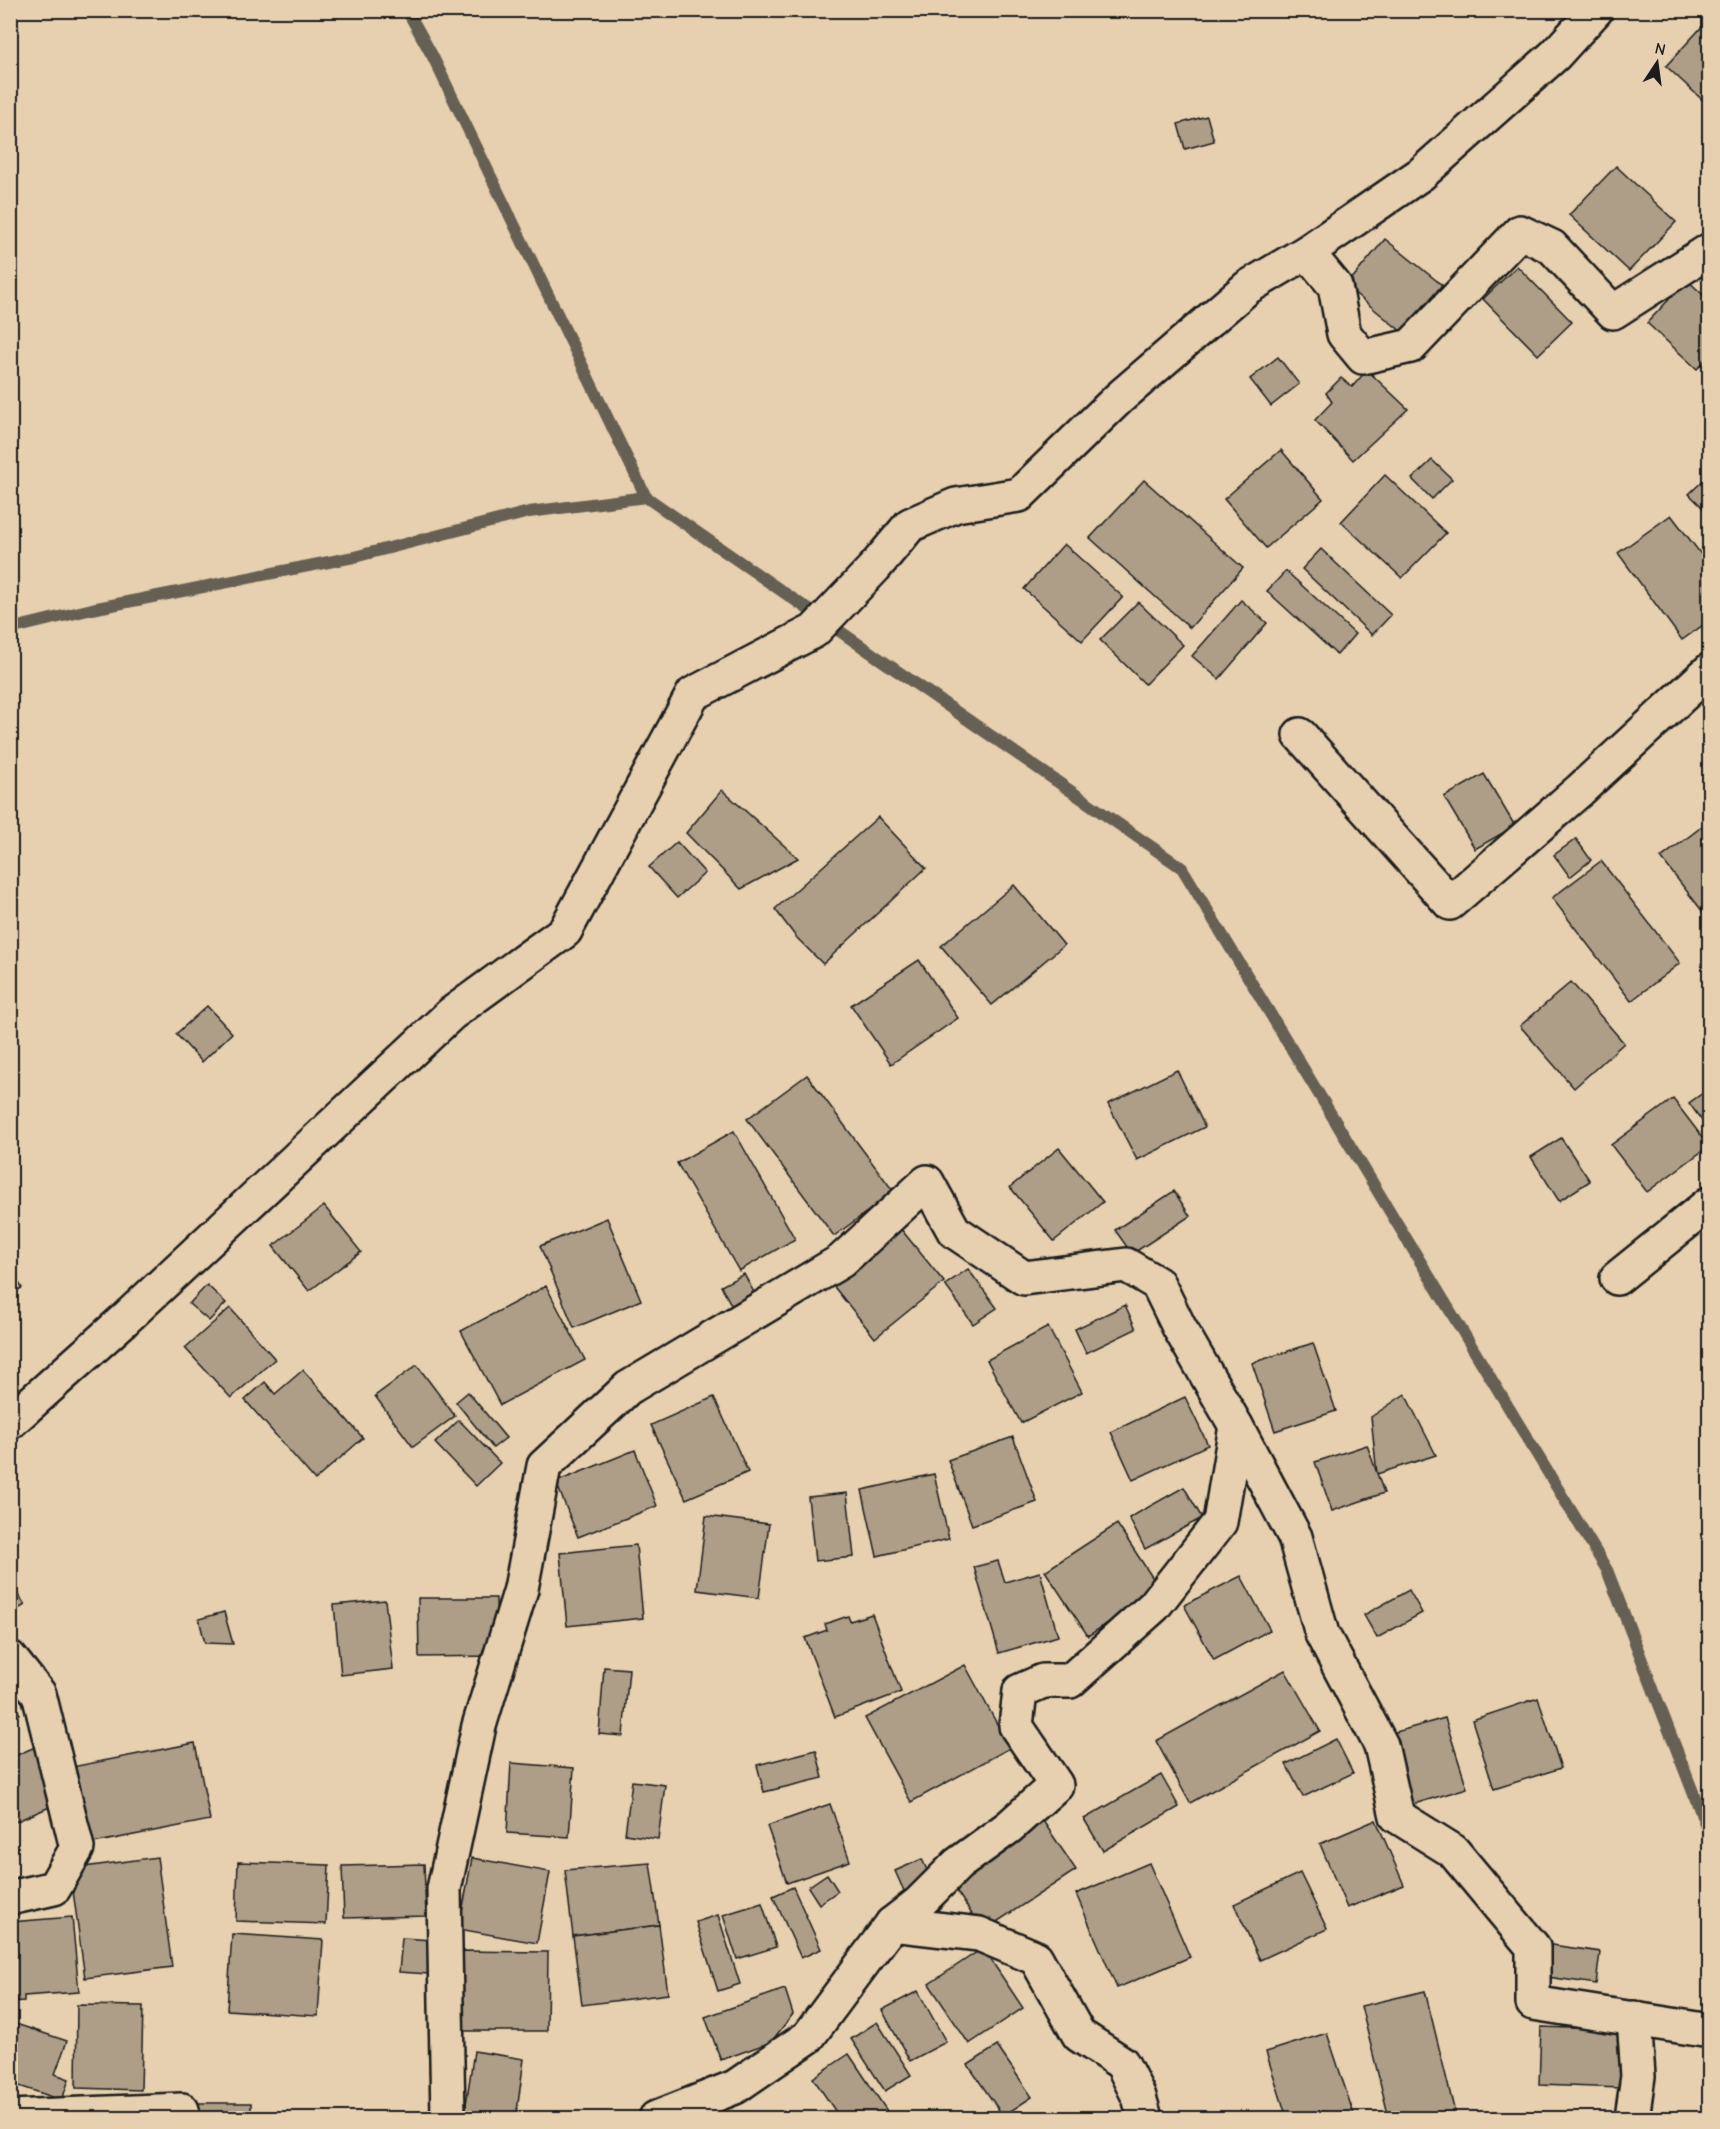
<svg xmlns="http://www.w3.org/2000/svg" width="1720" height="2129" viewBox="0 0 1720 2129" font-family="'Comic Neue',sans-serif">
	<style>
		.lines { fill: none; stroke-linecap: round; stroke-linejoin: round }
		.stream { stroke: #665f53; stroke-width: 12 }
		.building { fill: #ae9e87; stroke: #1c1c1c; stroke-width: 1.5 }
		.minor-casing { stroke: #1c1c1c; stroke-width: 38 }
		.minor { stroke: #e6d0af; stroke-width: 33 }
	</style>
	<rect width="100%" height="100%" fill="#e6d0af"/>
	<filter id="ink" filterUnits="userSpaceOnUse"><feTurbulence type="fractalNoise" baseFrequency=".0167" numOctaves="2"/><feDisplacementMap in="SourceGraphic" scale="12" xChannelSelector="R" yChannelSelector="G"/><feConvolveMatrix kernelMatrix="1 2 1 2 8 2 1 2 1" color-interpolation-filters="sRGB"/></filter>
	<g filter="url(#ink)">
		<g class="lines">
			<g class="stream">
				<polyline points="407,10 433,57 646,497 1182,868 1607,1570 1710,1836"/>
				<polyline points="10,629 92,609 354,557 529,512 646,497"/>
			</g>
		</g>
		<g class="building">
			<polygon points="1710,18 1710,107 1666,66"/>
			<polygon points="1207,116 1214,141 1185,149 1178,124"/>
			<polygon points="1616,166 1676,222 1629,271 1569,215"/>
			<polygon points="1385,239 1442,285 1402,332 1346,286"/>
			<polygon points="1517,266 1572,322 1538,355 1483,299"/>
			<polygon points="1687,280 1710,301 1710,356 1697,369 1647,323"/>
			<polygon points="1278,357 1299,384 1271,406 1250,379"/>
			<polygon points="1367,370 1408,409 1353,460 1315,420 1332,402 1326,393 1341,378 1352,387"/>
			<polygon points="1281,450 1323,499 1266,548 1224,499"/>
			<polygon points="1432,460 1452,479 1432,499 1412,479"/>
			<polygon points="1710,474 1710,515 1689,494"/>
			<polygon points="1385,475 1446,533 1402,578 1341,522"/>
			<polygon points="1144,480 1243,568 1190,628 1090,538"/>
			<polygon points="1671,515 1710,566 1710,620 1682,640 1618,553"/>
			<polygon points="1064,544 1123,597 1082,641 1024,589"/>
			<polygon points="1321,549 1391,615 1372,635 1302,569"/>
			<polygon points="1286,571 1355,634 1337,655 1267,591"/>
			<polygon points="1241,600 1267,623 1219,679 1192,656"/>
			<polygon points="1138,602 1183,645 1145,684 1100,640"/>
			<polygon points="1484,774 1515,826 1475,849 1444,797"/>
			<polygon points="722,790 798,858 741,889 686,833"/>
			<polygon points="878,817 926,868 823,964 796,937 775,909"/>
			<polygon points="1708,822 1710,824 1710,921 1661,858"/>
			<polygon points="1576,839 1591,860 1570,877 1554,855"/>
			<polygon points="677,842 705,873 677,898 649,867"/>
			<polygon points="1601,861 1680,963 1631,1001 1552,898"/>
			<polygon points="1014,885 1064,945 992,1005 941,946"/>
			<polygon points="919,960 958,1018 891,1064 851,1005"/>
			<polygon points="1571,982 1624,1043 1574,1088 1520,1026"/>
			<polygon points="207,1006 232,1033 202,1062 176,1034"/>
			<polygon points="1177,1070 1205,1127 1137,1160 1108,1104"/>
			<polygon points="807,1075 894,1192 834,1236 747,1119"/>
			<polygon points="1710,1088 1710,1132 1689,1103"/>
			<polygon points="1673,1099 1709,1146 1647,1192 1611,1145"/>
			<polygon points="734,1131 795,1239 739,1271 677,1163"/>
			<polygon points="1561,1138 1590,1181 1559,1201 1531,1157"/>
			<polygon points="1059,1148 1103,1202 1054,1241 1010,1187"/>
			<polygon points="1174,1191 1190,1216 1132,1254 1115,1230"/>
			<polygon points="324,1206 361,1252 309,1291 273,1246"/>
			<polygon points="607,1218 641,1300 574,1328 540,1246"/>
			<polygon points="900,1228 944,1282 875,1338 831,1283"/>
			<polygon points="10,1268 22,1288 10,1294"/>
			<polygon points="968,1269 997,1308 973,1324 945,1285"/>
			<polygon points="744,1274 757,1298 734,1310 721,1286"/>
			<polygon points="207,1285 226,1303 209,1321 189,1304"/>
			<polygon points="546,1286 585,1360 500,1405 461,1331"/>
			<polygon points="1125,1305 1136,1329 1086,1353 1075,1329"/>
			<polygon points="230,1308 275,1359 231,1398 185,1348"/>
			<polygon points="1048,1327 1082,1392 1021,1423 987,1360"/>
			<polygon points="1313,1343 1336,1411 1275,1431 1252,1363"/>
			<polygon points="417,1365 455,1416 413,1447 375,1396"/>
			<polygon points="303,1370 363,1438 315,1480 245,1400 265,1382 275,1394"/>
			<polygon points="468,1392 506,1438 493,1448 456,1402"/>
			<polygon points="1405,1394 1436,1455 1377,1474 1371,1417"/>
			<polygon points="714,1397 748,1472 686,1499 651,1425"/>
			<polygon points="1185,1397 1208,1445 1133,1480 1111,1432"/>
			<polygon points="459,1420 500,1463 476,1486 435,1443"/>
			<polygon points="1013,1437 1037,1502 972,1525 948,1460"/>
			<polygon points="1367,1445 1384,1493 1332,1511 1315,1462"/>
			<polygon points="635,1450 657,1506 578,1537 556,1482"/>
			<polygon points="934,1474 949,1539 877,1556 862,1490"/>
			<polygon points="1184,1487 1202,1518 1145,1549 1129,1518"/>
			<polygon points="847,1493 854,1557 815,1561 808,1497"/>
			<polygon points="706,1516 769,1524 759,1598 697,1590"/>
			<polygon points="1117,1524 1160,1589 1088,1636 1045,1571"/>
			<polygon points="636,1545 643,1618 567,1626 560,1553"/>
			<polygon points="998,1561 1005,1582 1040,1572 1058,1636 999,1653 974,1567"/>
			<polygon points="1241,1576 1270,1630 1214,1660 1184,1605"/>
			<polygon points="10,1582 25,1605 10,1614"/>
			<polygon points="1409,1590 1422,1613 1377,1638 1364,1615"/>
			<polygon points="418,1598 496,1598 497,1656 419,1657"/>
			<polygon points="385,1600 393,1669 341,1675 334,1605"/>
			<polygon points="224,1612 233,1644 205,1643 199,1619"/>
			<polygon points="872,1614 901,1692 835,1717 805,1638 827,1630 825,1624 848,1616 850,1621"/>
			<polygon points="965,1665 1010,1748 911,1802 865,1718"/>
			<polygon points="604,1667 629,1669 623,1736 599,1734"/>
			<polygon points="1285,1670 1320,1731 1190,1803 1156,1741"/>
			<polygon points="10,1698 20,1714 10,1720"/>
			<polygon points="1538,1698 1561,1768 1494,1789 1472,1720"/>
			<polygon points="1445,1718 1467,1788 1404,1807 1382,1736"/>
			<polygon points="1336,1739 1353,1773 1303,1797 1286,1764"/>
			<polygon points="195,1743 210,1820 88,1844 72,1767"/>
			<polygon points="35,1747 59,1803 10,1824 10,1758"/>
			<polygon points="816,1750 823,1778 764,1792 757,1765"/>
			<polygon points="511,1763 574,1768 569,1837 507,1833"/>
			<polygon points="1161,1775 1179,1807 1103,1851 1084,1819"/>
			<polygon points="632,1781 665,1785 658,1839 625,1834"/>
			<polygon points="830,1804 850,1861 787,1883 767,1826"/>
			<polygon points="1376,1820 1404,1885 1347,1908 1320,1844"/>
			<polygon points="1043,1821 1076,1870 983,1931 950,1881"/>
			<polygon points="157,1857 172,1967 85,1978 70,1869"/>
			<polygon points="472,1858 550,1872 537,1943 459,1929"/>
			<polygon points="922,1859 931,1879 904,1891 895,1871"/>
			<polygon points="238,1862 329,1865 326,1924 236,1921"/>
			<polygon points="650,1863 659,1925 573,1936 565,1870"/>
			<polygon points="1149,1863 1190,1957 1117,1988 1076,1894"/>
			<polygon points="424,1864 426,1916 344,1918 342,1866"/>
			<polygon points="1300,1873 1327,1929 1260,1960 1234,1904"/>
			<polygon points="827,1874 838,1891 819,1904 808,1887"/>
			<polygon points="793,1887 821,1949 801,1958 773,1896"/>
			<polygon points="762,1903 776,1947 737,1959 723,1915"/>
			<polygon points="718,1915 740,1984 718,1991 696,1922"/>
			<polygon points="72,1917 79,1992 24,1996 24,2001 10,2002 10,1922"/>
			<polygon points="659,1925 668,1994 582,2005 573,1936"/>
			<polygon points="232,1934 323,1940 318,2016 227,2010"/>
			<polygon points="402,1938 432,1940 429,1974 399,1972"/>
			<polygon points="1545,1944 1600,1952 1596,1984 1541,1976"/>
			<polygon points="983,1948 1023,2008 969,2044 929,1984"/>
			<polygon points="462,1951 548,1952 547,2031 462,2031"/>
			<polygon points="785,1989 793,2014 771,2042 721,2060 705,2017"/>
			<polygon points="918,1991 946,2042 910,2061 882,2010"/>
			<polygon points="1425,1991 1455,2113 1432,2118 1389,2118 1361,2006"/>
			<polygon points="77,2005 143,2006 141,2090 76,2088"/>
			<polygon points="10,2022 67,2041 55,2074 69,2079 62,2100 10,2083"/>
			<polygon points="877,2022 911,2075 885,2091 851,2039"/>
			<polygon points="1541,2027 1624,2030 1622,2088 1539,2085"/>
			<polygon points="1327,2033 1355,2118 1287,2118 1266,2052"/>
			<polygon points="997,2046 1032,2097 1003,2116 968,2065"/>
			<polygon points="474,2051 524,2059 516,2118 464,2118"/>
			<polygon points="849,2054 887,2111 875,2118 840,2118 813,2078"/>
			<rect x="187" y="2103" width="64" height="15"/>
		</g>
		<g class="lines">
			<defs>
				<g id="minor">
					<polyline points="1307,252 1335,286 1344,334 1363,357 1411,346 1520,232 1552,247 1613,312 1710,250"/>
					<polyline points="1300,735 1450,903 1580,790 1710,670"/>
					<polyline points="1617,1278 1710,1203"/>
					<polyline points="10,1422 124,1320 451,1014 565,931 693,694 814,631 875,567 910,525 956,505 1019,495 1119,398 1248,287 1307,252 1421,174 1555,55 1596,10"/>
					<polyline points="10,1658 39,1694 77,1848 54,1888 10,1898"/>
					<polyline points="892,1924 979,1934 1036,1958 1079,2035 1122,2063 1139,2097 1145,2118"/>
					<polyline points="10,2117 182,2110 181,2118"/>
					<polyline points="448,2118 444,1889 479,1726 521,1589 544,1466 628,1388 841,1261 927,1182 954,1231 1024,1278 1126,1265 1158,1284 1179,1327 1236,1426 1295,1537 1322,1634 1381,1745 1397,1816 1453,1851 1533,1947 1533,2003 1710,2031"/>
					<polyline points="656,2118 735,2087 808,2037 892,1924 919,1903 958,1864 1009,1827 1056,1785 1016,1726 1020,1691 1043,1681 1070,1681 1154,1606 1220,1522 1236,1426"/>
					<polyline points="1632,2118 1638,2076 1634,2018"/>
				</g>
			</defs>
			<use href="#minor" class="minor-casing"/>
			<use href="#minor" class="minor"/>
		</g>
	</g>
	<rect width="1720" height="2129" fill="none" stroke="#e6d0af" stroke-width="36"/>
	<rect x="18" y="18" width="1684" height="2093" fill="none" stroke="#1c1c1c" stroke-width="2" filter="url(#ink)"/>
	<g transform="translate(1657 63) rotate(13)" stroke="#e6d0af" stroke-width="4.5" paint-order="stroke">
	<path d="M0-4.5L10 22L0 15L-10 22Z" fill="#1c1c1c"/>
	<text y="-9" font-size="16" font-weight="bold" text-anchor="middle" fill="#1c1c1c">N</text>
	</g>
</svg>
